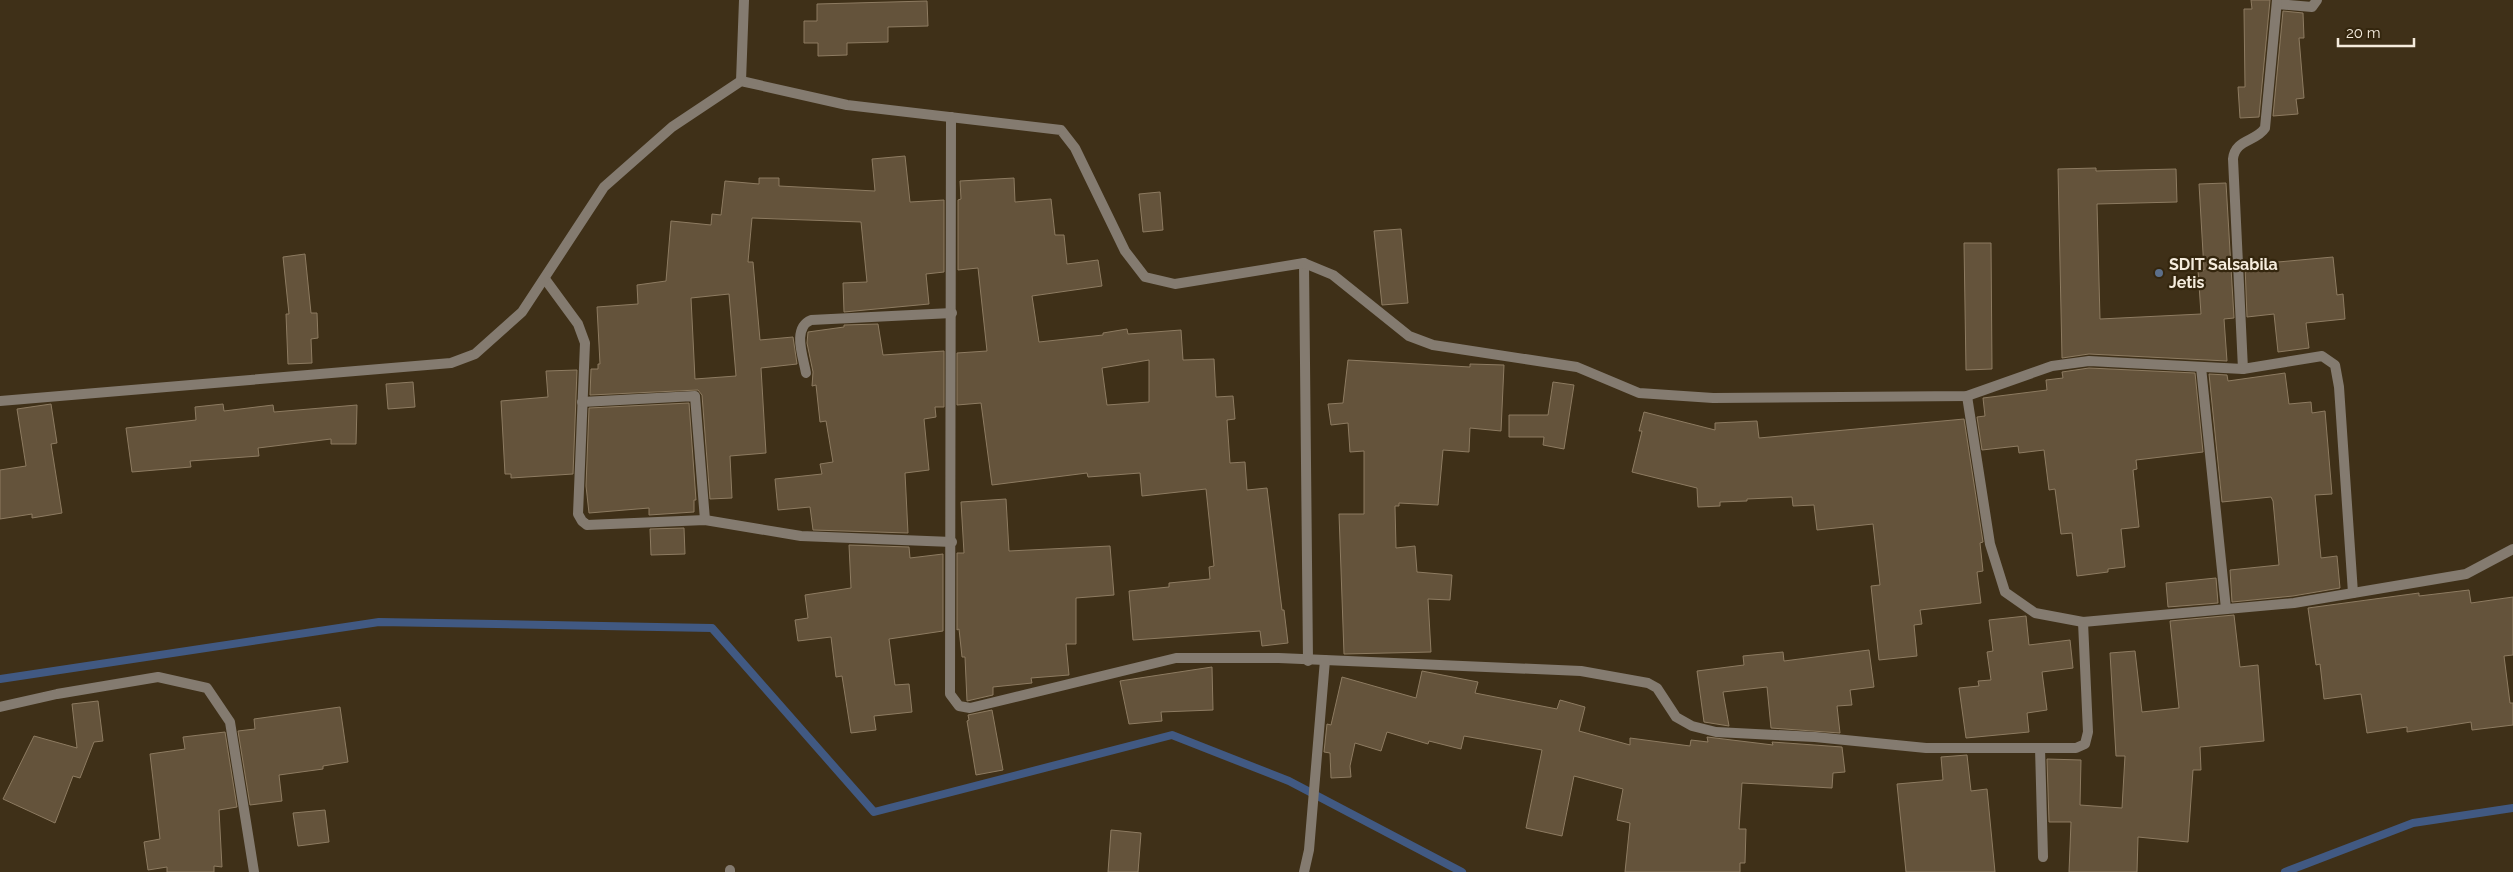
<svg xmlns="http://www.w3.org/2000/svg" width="2513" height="872" viewBox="0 0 2513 872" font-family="Raleway,sans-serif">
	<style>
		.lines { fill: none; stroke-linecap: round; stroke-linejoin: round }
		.stream { stroke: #415982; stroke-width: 8 }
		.building { fill: #64533b; stroke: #8d7b61; fill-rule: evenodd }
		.service { stroke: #847b70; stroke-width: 10 }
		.minor { stroke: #847b70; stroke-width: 10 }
		.service-dot { fill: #5c6f8a; stroke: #34260e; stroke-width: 2 }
		.labels { text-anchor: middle; stroke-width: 4.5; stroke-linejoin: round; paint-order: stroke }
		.poi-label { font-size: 16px; font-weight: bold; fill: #f5ecdd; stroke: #34260e; text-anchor: start }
	</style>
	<rect width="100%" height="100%" fill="#3f3018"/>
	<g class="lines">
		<g class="stream">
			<polyline points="0,679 379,622 712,628 874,812 1172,735 1289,781 1462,872"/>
			<polyline points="2285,872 2413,823 2513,808"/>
		</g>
	</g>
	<g class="building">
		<polygon points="2251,0 2270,0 2259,117 2240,118 2238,87 2245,87 2244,9 2252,9"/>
		<polygon points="927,1 928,26 888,27 888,42 847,43 847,55 818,56 818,43 804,43 804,21 817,21 817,4"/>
		<polygon points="2283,11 2303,13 2304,38 2299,38 2304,98 2296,99 2298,114 2273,116"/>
		<path d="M905,156L910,202L944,200V272L926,274L929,304L844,312L843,283L867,282L861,222L752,218L748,262H753L760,340L793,337L797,364L761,368L766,453L730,456L732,498L710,499L702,395L698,390L590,395L591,369H598V364H600L597,307L638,304L637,285L666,281L671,221L711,225L712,214L721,215L725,181L759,184V178H779V186L875,191L872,159ZM729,294L736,376L695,379L691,298Z"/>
		<polygon points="2096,168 2096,171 2176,169 2177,202 2097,204 2100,319 2201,314 2198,270 2204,270 2199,184 2226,183 2234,318 2224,319 2227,361 2089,354 2062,358 2058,169"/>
		<path d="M1014,178L1015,202L1051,199L1055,235H1064L1067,264L1098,260L1102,286L1032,296L1039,342L1103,335V333L1127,329L1128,334L1181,330L1183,360L1214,359L1216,397L1233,396L1235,419L1227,420L1230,463L1245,462L1247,490L1267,488L1282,610H1284L1288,643L1262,646L1260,631L1133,640L1129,591L1169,587V583L1210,579L1209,567L1214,566L1206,489L1142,496L1140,473L1088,477L1087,473L992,485L981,403L957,405V353L987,351L978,268L958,270V200L961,199L960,181ZM1149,360V402L1107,405L1102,368Z"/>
		<polygon points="1160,192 1163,230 1143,232 1139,194"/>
		<polygon points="1401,229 1408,303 1382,305 1374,231"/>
		<polygon points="1964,243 1991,243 1992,369 1966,370"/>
		<polygon points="305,254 311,313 317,313 318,338 311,339 312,363 288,364 286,314 289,314 283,257"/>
		<polygon points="2333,257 2337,295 2343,294 2345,319 2306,323 2309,348 2278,352 2274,314 2247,317 2245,265"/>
		<polygon points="878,324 883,355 944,351 944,407 935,407 936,417 924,419 929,470 905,473 908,533 813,530 810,507 778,510 775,479 822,474 820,464 833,462 826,421 820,422 816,385 812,386 813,372 807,343 808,332 844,327 844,325"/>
		<polygon points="1348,360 1470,367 1470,364 1504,365 1501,431 1470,428 1469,452 1443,450 1438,505 1399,503 1399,506 1395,506 1396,548 1415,546 1417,572 1452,575 1450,600 1428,599 1431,652 1344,654 1339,514 1364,514 1364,451 1350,452 1348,423 1331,425 1328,404 1343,403"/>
		<polygon points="2089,368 2195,373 2203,452 2136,460 2137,469 2133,470 2139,527 2121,529 2125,567 2108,569 2108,572 2077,576 2072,533 2061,534 2055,489 2049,490 2044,450 2019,453 2018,446 1982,450 1977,417 1985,416 1983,398 2047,390 2046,380 2063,378 2062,372"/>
		<polygon points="577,370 573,474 511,478 511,474 505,474 501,401 548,397 546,371"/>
		<polygon points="2285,373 2289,404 2311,402 2312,413 2325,411 2332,494 2315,495 2321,558 2337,556 2340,588 2293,596 2232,602 2230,570 2279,565 2273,501 2271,497 2222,502 2209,374 2227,375 2228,381"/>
		<polygon points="413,382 415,407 388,409 386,384"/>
		<polygon points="1553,382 1574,385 1564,449 1543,445 1544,437 1509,437 1509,415 1548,415"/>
		<polygon points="689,403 696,500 694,500 694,512 649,515 649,508 589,513 586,486 589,408"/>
		<polygon points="51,404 57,443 51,444 62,513 32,518 32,514 0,519 0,470 26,466 17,409"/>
		<polygon points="223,404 224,411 273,405 274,412 357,405 356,444 331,444 331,439 258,448 259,456 190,461 191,467 132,472 126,428 196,420 195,407"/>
		<polygon points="1644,412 1715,430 1715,423 1757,421 1759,438 1964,419 1983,542 1980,543 1983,571 1977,572 1981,603 1920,610 1922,624 1914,625 1917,656 1879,660 1871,586 1880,585 1873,524 1817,530 1814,505 1793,506 1792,497 1747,499 1747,501 1720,502 1720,506 1698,507 1697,488 1632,472 1642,431 1639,431"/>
		<polygon points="1006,499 1009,551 1110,546 1114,595 1076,598 1076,644 1066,644 1069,675 1031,678 1032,683 993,687 993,695 967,701 965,657 962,657 959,629 957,630 957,553 964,553 961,502"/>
		<polygon points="684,528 685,554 651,555 650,529"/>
		<polygon points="849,545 909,547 910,558 943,554 943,631 889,639 895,685 909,684 912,712 874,716 876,730 851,733 842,676 836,677 831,637 798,641 795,620 808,618 805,595 851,588"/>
		<polygon points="2216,578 2218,603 2168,607 2166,583"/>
		<polygon points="2469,590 2471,603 2513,597 2513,655 2504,656 2510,703 2513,703 2513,725 2472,730 2471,722 2407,732 2407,727 2367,733 2361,694 2324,699 2320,664 2316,665 2308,608 2419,593 2419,596"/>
		<polygon points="2234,615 2240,667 2258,665 2264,741 2200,747 2201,770 2193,770 2188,842 2138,837 2137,872 2069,872 2071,822 2049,822 2047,759 2081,760 2080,805 2122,808 2125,756 2116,756 2110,653 2135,651 2142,712 2179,708 2170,621"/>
		<polygon points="2026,616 2029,645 2070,640 2073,668 2042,672 2047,710 2027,713 2029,732 1966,738 1959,688 1979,686 1978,681 1991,680 1987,652 1993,651 1989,620"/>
		<polygon points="1869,650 1874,687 1850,690 1852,705 1837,706 1840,733 1771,728 1767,687 1723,692 1729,726 1704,722 1697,671 1744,665 1743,656 1783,652 1784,661"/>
		<polygon points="1212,667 1213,710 1161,712 1162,721 1129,724 1120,681"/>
		<polygon points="1422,671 1478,682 1475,693 1557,709 1560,700 1585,707 1579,731 1630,745 1630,738 1690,746 1691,740 1708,742 1707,737 1773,745 1772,742 1842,747 1845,772 1833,773 1832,788 1742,783 1739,829 1746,829 1745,863 1740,863 1740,872 1625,872 1630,823 1617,820 1623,789 1574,776 1562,836 1526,828 1542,750 1464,736 1461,749 1429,741 1428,744 1387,732 1381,751 1355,743 1350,766 1351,777 1331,778 1330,753 1324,752 1327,724 1331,725 1342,677 1416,698"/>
		<polygon points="98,701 103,741 94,742 80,778 73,776 55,823 3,799 34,736 77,748 72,704"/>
		<polygon points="340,707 348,762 323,766 323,769 279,775 282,801 250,805 238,731 255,729 254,719"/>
		<polygon points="992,710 1003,770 976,775 967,721 969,720 968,715"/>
		<polygon points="225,732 237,807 219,810 222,867 214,866 214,872 167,872 167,867 148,870 144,842 160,839 150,754 185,749 183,737"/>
		<polygon points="1967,755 1971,791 1987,789 1995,872 1906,872 1897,784 1943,780 1941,757"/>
		<polygon points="325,810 329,842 298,846 293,813"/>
		<polygon points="1111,830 1141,833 1138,872 1108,872"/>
	</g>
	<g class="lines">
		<g class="service">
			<polyline points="2201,367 2226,609"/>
			<polyline points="2040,748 2043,857"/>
		</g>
		<g class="minor">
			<polyline points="2277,4 2312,7 2317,0"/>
			<polyline points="741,81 744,0"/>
			<polyline points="951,117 950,694 959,706 970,708 1176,658 1279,658 1581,671 1648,683 1657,688 1676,717 1692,726 1716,732 1815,737 1926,748 2076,748 2085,744 2088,732 2083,622"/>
			<polyline points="1304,263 1308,661"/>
			<polyline points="545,279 578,324 585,343 578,514 582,521 587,525 705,520 801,536 952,542"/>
			<path d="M2243,369L2233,159C2235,139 2256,142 2265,128L2277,0"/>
			<path d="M806,373C803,356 792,328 811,320L952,313"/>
			<polyline points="1967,396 1990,544 2005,592 2035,613 2083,622 2294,603 2466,574 2513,549"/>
			<polyline points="0,401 451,363 475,354 522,312 604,187 672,127 741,81 847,105 1061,130 1075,148 1125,251 1145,277 1175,284 1304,263 1333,275 1409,336 1433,345 1577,367 1639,393 1713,398 1967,396 2052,366 2089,361 2243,369 2322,356 2335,365 2339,387 2353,593"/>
			<polyline points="582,402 695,396 705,520"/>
			<polyline points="0,707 57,694 158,677 207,688 230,722 254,872"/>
			<polyline points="730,872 730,870"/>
			<polyline points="1304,872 1309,850 1325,660"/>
		</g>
	</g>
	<circle class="service-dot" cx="2159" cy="273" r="5"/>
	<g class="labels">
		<g class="poi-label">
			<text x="2169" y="270">SDIT Salsabila<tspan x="2169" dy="18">Jetis</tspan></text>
		</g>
	</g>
	<path d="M2338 38v8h76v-8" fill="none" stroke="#f5ecdd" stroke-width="2.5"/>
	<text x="2346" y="38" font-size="15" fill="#f5ecdd" stroke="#34260e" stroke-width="4" paint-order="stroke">20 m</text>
</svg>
